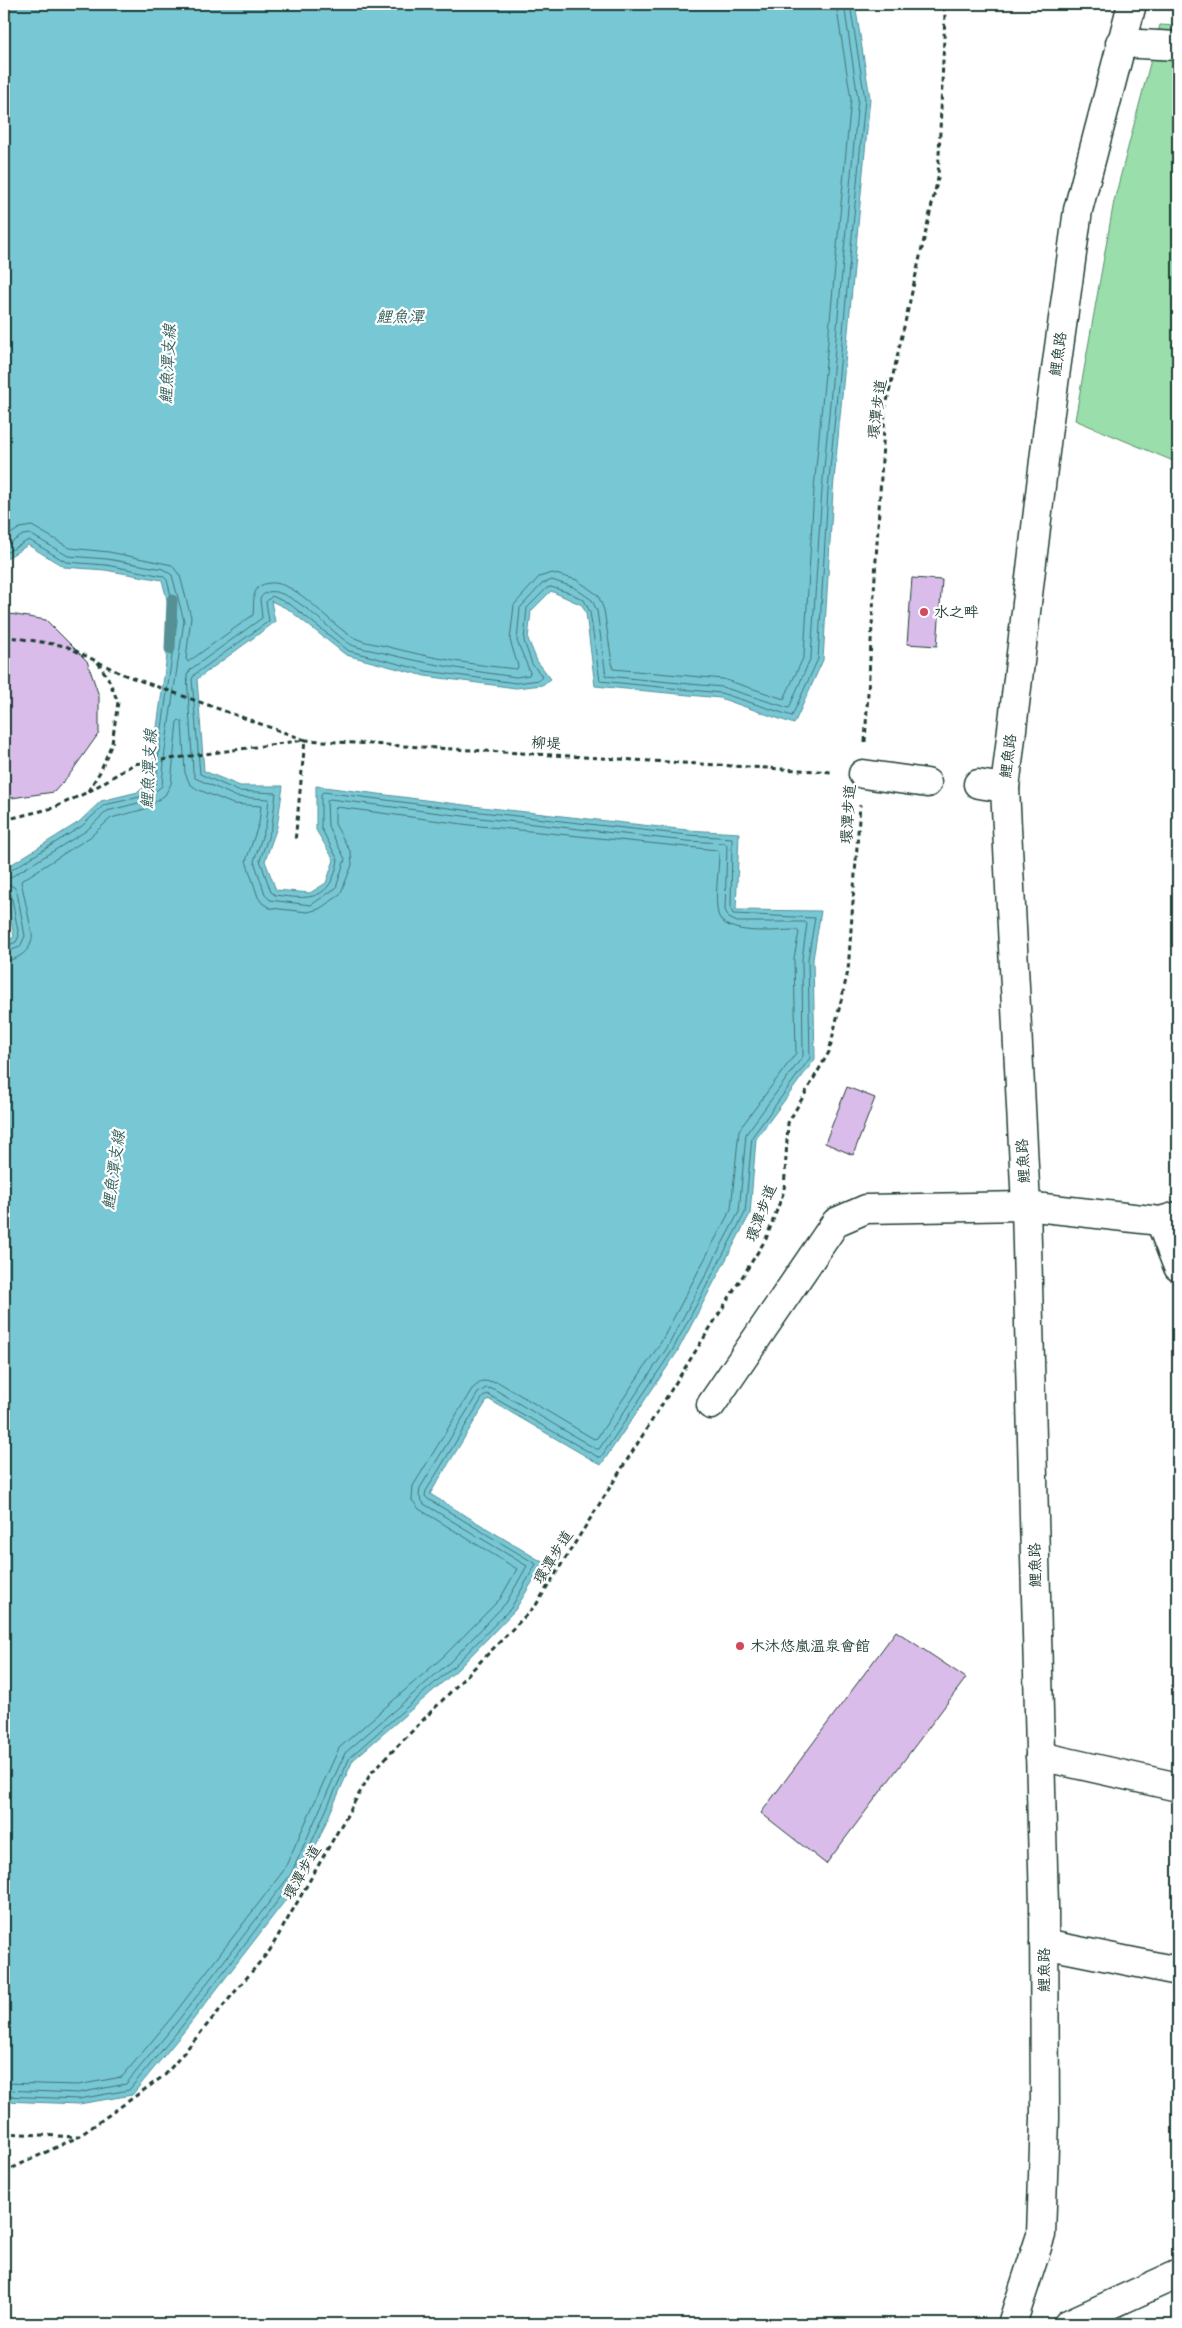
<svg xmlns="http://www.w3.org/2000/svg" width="1182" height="2328" viewBox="0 0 1182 2328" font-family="'Patrick Hand','LXGW WenKai TC',sans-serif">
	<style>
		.green { fill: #99deab; stroke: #5c8e70 }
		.water { fill: #78c7d5; stroke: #549095 }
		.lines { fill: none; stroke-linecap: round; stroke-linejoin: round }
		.shore { stroke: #437474; stroke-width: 1 }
		.stream { stroke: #549095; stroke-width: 11 }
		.building { fill: #dabcea; stroke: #1f3d34 }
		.minor-casing { stroke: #1f3d34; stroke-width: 31 }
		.path { stroke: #1f3d34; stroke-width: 3; stroke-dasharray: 5 4; stroke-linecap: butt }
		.minor { stroke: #fff; stroke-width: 28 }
		.poi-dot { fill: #d1495b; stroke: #fff; stroke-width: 2 }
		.labels { text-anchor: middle; stroke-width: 4.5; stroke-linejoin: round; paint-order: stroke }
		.street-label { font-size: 15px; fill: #1f3d34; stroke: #fff }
		.poi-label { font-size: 15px; fill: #1f3d34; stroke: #fff; text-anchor: start }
		.water-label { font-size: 16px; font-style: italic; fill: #35605c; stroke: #fff }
	</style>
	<rect width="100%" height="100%" fill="#fff"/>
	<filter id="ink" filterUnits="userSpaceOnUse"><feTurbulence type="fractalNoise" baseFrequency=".02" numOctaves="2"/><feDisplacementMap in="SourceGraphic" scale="10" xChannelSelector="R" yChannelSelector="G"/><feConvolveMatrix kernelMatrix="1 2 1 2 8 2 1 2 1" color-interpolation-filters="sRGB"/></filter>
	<g filter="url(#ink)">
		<polygon class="green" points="1160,25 1178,26 1178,463 1075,420 1114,201"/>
		<polygon class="water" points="4,4 855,4 870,98 833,491 823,660 794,724 720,698 595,686 586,613 582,605 551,591 531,611 528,639 537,661 551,679 542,685 516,688 425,676 346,655 288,609 271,601 275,622 197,679 204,771 240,786 283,786 277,827 265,861 276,890 310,893 326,883 334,860 316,830 316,786 472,806 687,830 739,833 736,910 821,911 813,959 815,1059 756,1139 750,1214 676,1354 601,1465 488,1399 430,1494 544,1563 515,1610 457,1670 353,1760 301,1880 186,2029 132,2095 79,2104 4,2101 4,943 14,937 4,881 4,869 79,822 101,801 138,792 152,781 154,749 172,619 162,580 105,570 64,567 28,545 4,560"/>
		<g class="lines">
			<g class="shore">
				<path d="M4,538L20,528L32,526L70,548L109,552L172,565L180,576L191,617L186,659L188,662L253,615C255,602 249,585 270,583C297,580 332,628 355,638C365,643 378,644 389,647C431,658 473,665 517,669L518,666L510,640L514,605L539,577L552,573L577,580L598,595L604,610L613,669L723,679L784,699L804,656L814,489L851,99L836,4"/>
				<polyline points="4,547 23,535 30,534 68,556 107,559 163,569 172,575 184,621 165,750 162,786 142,802 107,811 86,831 6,880 6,883 14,887 17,892 25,936 20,947 4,953"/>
				<polyline points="4,554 29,540 66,562 106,565 163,576 167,580 177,620 159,750 156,784 140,797 104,805 82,826 8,872 4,873"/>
				<polyline points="4,890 11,894 19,936 16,942 4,947"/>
				<path d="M4,961C19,960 34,949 32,933L21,881L90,837L111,818L145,809L165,795L171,784L177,722L179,720L182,722L185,773L190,784L197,789L233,804L261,806L259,823L246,861L258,897L262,903L270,908L308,912L319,909L340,895L352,865L351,853L335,824V809L337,807L470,825L717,850L719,853C719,870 714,899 718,914C724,937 777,930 796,930L799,932L794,958L796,1053L739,1130L731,1209L660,1344L597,1438L594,1439L498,1382L482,1381L472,1389L413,1486L412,1500L419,1509L517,1569L500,1599L444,1656L339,1748L284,1870L172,2017L122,2077L78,2085L4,2083"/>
				<path d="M4,2090L78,2093L126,2084L177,2022L291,1874L345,1753L450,1662L506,1603L527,1566L424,1504L419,1496L420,1488L478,1393L486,1388L494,1389L596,1449H599L667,1348L739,1212L746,1134L803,1056L802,959L807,924L805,922H737L729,918L725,910L727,846L725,843L686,841L471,817L330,799L327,801L328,826L345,859L336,888L311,905L270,900L265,894L254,861L266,825L269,799L237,797L195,778L193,771L187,675L191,669L262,618L260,599C275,570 334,635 350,644C359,649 373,650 384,653C427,664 471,671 516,677L529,675L530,672L517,641L520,608L542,584L552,580L573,587L592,600L597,611L606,676L722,687L789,708L811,657L822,490L858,99L844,4"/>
				<path d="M4,2096L79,2099L129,2090L182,2026L296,1877L350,1757L454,1666L511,1608L536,1564L428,1499L425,1496L426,1491L483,1397L487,1394L598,1457H601L672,1351L745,1213L752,1137L810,1058L808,959L815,918L733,914L731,909L732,838L687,835L472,811L323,792L321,794V828L338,860C331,901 310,900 275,895L271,892L260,860L272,826L276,793L238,791L200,774L192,679L195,674L269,621L266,602L272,596L291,605L349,651L426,671L516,683L540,680L542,676L532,664L524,641L527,608L547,588L551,587L570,593L584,600L590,612L600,681L721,693L792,716L818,659L828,490L865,99L850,4"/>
			</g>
			<polyline class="stream" points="170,649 172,600"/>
		</g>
		<g class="building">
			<polygon points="912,578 942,580 937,646 907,644"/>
			<polygon points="4,613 46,620 87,661 99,696 99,733 70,774 54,792 4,799"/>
			<polygon points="847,1087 875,1098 853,1155 825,1143"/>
			<polygon points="896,1631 966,1678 826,1864 761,1813"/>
		</g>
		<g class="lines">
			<defs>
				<g id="minor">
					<polyline points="1120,43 1178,46"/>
					<polyline points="863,774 927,783"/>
					<polyline points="978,784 1005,788"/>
					<polyline points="1160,1221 1178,1267"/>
					<polyline points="711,1405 836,1222 866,1209 1026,1206 1160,1221 1178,1216"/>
					<polyline points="1040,1756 1178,1787"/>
					<polyline points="1044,1944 1178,1971"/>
					<polyline points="1012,2324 1041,2235 1045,2118 1044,1906 1026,1206 1005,788 1048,427 1078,210 1132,4"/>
					<polyline points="1068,2324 1178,2274"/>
				</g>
			</defs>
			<use href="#minor" class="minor-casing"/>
			<g class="path">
				<polyline points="4,636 66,646 122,674 305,740 295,842"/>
				<polyline points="865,742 885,410 938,178 945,14 943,4"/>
				<polyline points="88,791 100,772 112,743 118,702 108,678 97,661"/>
				<polyline points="4,820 53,808 88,792 134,764 305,740 832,772"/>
				<polyline points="4,2133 78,2137 165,2075 270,1950 371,1773 536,1605 766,1239 784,1191 788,1123 829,1052 848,971 860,805"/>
				<polyline points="4,2172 76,2138"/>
			</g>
			<use href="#minor" class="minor"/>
		</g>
	</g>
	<g class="poi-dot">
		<circle cx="924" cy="612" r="5"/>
		<circle cx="740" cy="1646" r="5"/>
	</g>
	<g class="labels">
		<g class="street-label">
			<text transform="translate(1058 354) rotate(-82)" y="5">鯉魚路</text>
			<text transform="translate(877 409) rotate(-82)" y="5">環潭步道</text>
			<text transform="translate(546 743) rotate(4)" y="5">柳堤</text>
			<text transform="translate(1008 756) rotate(-83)" y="5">鯉魚路</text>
			<text transform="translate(848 814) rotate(-86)" y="5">環潭步道</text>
			<text transform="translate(1023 1161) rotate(-93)" y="5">鯉魚路</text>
			<text transform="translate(761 1213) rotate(-69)" y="5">環潭步道</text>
			<text transform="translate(553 1557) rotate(-58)" y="5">環潭步道</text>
			<text transform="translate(1035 1565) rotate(-91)" y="5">鯉魚路</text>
			<text transform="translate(302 1872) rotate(-60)" y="5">環潭步道</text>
			<text transform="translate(1044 1970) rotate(-90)" y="5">鯉魚路</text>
		</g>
		<g class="poi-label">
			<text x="934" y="617">水之畔</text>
			<text x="750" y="1651">木沐悠嵐溫泉會館</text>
		</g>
		<g class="water-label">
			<text x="400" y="322">鯉魚潭</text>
			<text transform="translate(167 364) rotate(-87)" y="6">鯉魚潭支線</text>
			<text transform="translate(148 769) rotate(-87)" y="6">鯉魚潭支線</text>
			<text transform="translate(113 1170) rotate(-82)" y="6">鯉魚潭支線</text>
		</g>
	</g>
	<rect width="1182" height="2328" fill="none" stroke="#fff" stroke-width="20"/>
	<rect x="10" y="10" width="1162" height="2308" fill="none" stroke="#1f3d34" stroke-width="2" filter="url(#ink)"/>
</svg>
